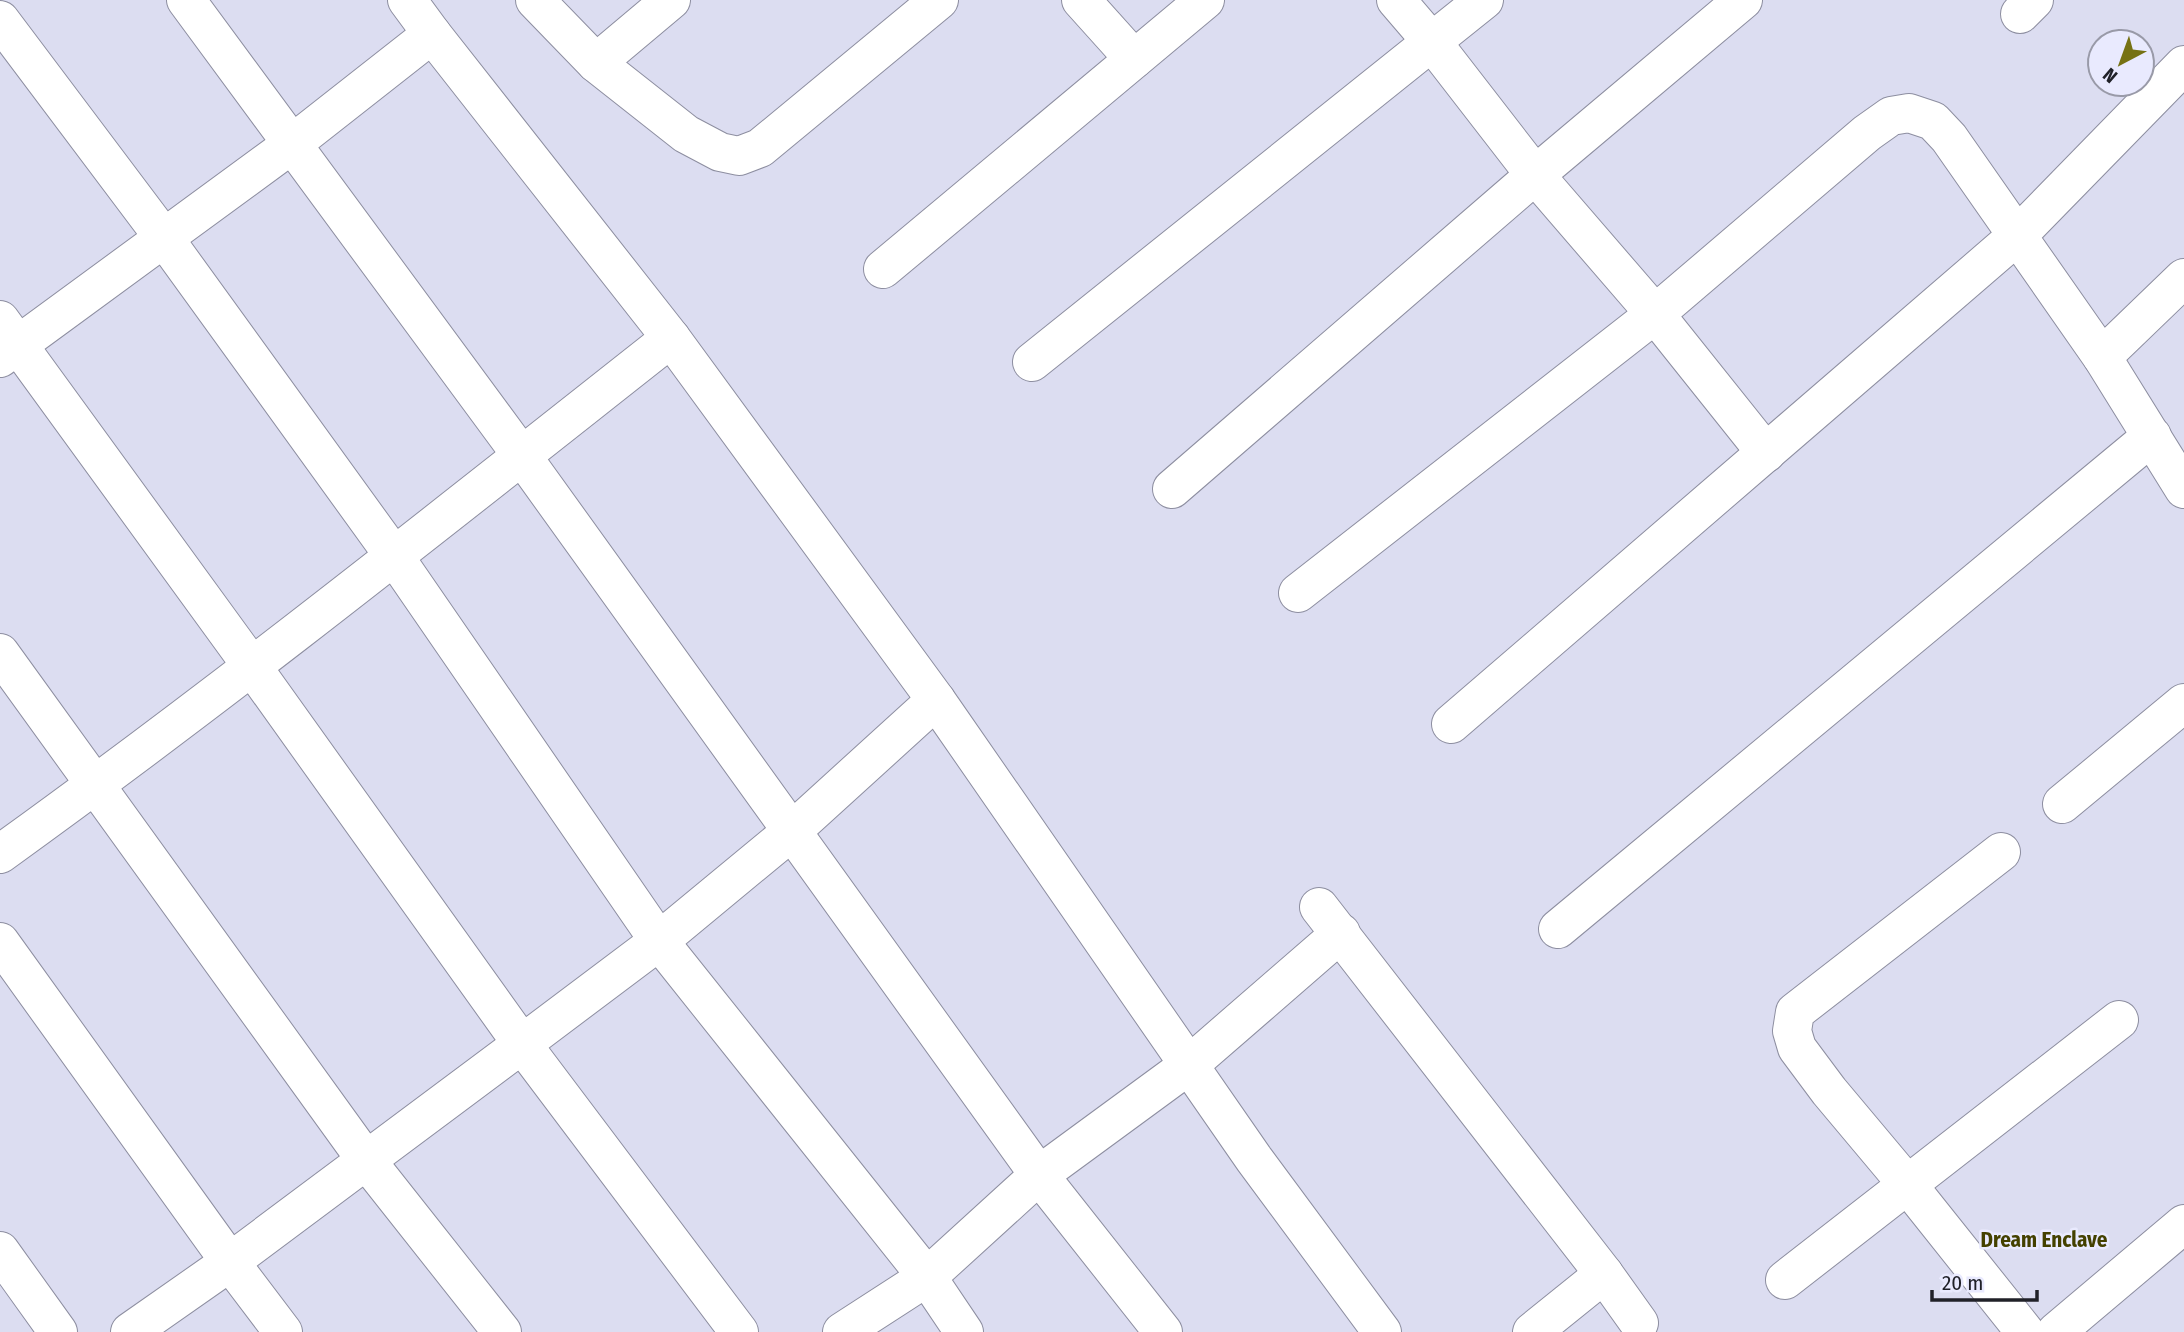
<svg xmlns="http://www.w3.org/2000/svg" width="2184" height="1332" viewBox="0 0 2184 1332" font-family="'Fira Sans Condensed',sans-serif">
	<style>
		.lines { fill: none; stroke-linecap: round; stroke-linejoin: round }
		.minor-casing { stroke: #8d8ea0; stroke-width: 40 }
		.minor { stroke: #fff; stroke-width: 38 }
		.labels { text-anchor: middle; stroke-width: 5; stroke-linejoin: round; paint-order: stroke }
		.neighbourhood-label { font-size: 21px; font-weight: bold; fill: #444100; stroke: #e9eafe }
	</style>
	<rect width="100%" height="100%" fill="#dcddf1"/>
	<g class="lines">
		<defs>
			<g id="minor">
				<polyline points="186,0 522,456 1039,1175 1163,1332"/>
				<polyline points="407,0 432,34 671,338 936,700 1254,1159 1382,1332"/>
				<polyline points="535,0 596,63 686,134 720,152 739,156 760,148 939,0"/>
				<polyline points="1081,0 1134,59"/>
				<polyline points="1396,0 1432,42 1535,175 1655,314 1766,453"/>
				<polyline points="2020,14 2034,0"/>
				<polyline points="0,20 164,238 394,556 659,941 927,1277 964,1332"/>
				<polyline points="596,63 671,0"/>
				<polyline points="883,269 1205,0"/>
				<polyline points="0,320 251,665 522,1044 659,941 792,831 936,700"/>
				<polyline points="2102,357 2184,278"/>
				<polyline points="0,358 292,144 432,34"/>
				<polyline points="1032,362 1484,0"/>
				<polyline points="1172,489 1535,175 1743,0"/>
				<polyline points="1298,593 1655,314 1867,133 1891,116 1909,113 1933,121 1949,138 2102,357 2184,489"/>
				<polyline points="0,653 366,1160 502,1332"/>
				<polyline points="1451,724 2018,235 2184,65"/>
				<polyline points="2062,804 2184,703"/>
				<polyline points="2001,852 1795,1012 1792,1031 1797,1048 1829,1091 1907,1184 2025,1332"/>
				<path d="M0,854C229,689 449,513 671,338"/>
				<polyline points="1319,907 1604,1274 1639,1323"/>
				<polyline points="1558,929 2152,436"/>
				<polyline points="0,942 230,1262 283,1332"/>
				<polyline points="0,1251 58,1332"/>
				<polyline points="1785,1280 2119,1020"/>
				<polyline points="130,1332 230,1262 522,1044 739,1332"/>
				<polyline points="842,1332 927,1277 1039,1175 1189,1065 1341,933"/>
				<polyline points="1532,1332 1604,1274"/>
				<polyline points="2056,1332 2184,1224"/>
			</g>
		</defs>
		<use href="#minor" class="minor-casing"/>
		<use href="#minor" class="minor"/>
	</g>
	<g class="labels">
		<g class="neighbourhood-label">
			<text x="2044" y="1247">Dream Enclave</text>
		</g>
	</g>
	<g transform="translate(2121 63) rotate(221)"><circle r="33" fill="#e9eafe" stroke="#999aa8" stroke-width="2"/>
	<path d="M0-5L12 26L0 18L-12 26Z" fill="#767214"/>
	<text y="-10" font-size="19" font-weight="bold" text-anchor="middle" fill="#202128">N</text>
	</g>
	<path d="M1932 1290v10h105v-10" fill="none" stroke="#202128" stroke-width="3.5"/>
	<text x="1942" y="1290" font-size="21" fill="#202128" stroke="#e9eafe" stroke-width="5" paint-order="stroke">20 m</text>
</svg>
